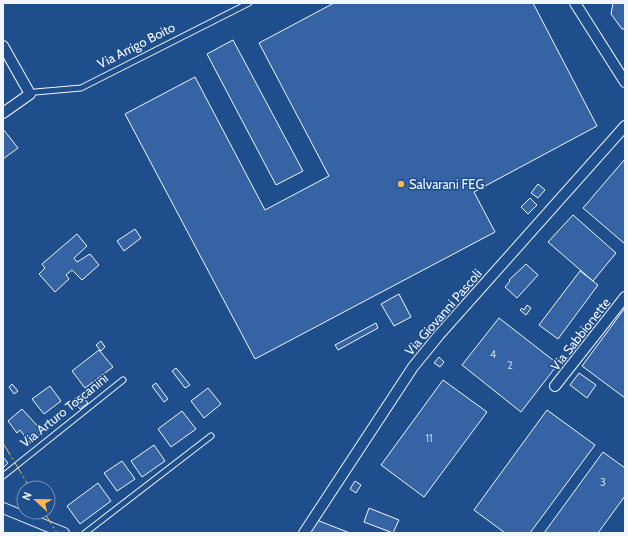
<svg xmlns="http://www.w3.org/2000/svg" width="628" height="536" viewBox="0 0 628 536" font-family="Cabin,sans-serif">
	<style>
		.building { fill: #3563a3; stroke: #f2f6ff }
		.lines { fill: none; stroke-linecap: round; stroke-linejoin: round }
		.lane-casing { stroke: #f2f6ff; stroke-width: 7 }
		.street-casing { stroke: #f2f6ff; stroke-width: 12 }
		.lane { stroke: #1f4e8c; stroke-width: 5 }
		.street { stroke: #1f4e8c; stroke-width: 10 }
		.power { stroke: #ffb74d; stroke-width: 1; stroke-dasharray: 14 3 2 3; stroke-linecap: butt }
		.poi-dot { fill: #ffb74d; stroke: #1f4e8c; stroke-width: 1.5 }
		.labels { text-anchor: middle; stroke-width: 3; stroke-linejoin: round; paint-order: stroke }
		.number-label { font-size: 11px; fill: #c3d1e8 }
		.street-label { font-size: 13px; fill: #f2f6ff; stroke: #1f4e8c }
		.poi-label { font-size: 13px; fill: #f2f6ff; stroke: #1f4e8c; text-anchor: start }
	</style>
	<rect width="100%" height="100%" fill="#1f4e8c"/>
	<g class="building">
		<polygon points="334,3 533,3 597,126 474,192 495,232 255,359 125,114 195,77 265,210 329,176 259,43"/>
		<polygon points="613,3 625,3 625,29 622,29 611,14"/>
		<polygon points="233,40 303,171 276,185 207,54"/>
		<polygon points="3,129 18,148 3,159"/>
		<polygon points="625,159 625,244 583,208"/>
		<polygon points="538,184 545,190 538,198 531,193"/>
		<polygon points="530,198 537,205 528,214 521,207"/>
		<polygon points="573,215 616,253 593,281 548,242"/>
		<polygon points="135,229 141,238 124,251 117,241"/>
		<polygon points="77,234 87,246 74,258 77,262 90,254 99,265 82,280 72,270 66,275 69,279 55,292 39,274 45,268 42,264"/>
		<polygon points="526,264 538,275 517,298 505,287 510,281 509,280"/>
		<polygon points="580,271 598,285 558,339 539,325"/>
		<polygon points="399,294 411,317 394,326 381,304"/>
		<polygon points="527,305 531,308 526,315 520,310 522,308 524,310"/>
		<polygon points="625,308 625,398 582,366"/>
		<polygon points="499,318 558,364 521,412 462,365"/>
		<polygon points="376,323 378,328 338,350 335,345"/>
		<polygon points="101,341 105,347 101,351 96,345"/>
		<polygon points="99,350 113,367 85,388 72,371"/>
		<polygon points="439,357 444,362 440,367 434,363"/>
		<polygon points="176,368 190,385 185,388 172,371"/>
		<polygon points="579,373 596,385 587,398 570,385"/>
		<polygon points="443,380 487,412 424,497 381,465"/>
		<polygon points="156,383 168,399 164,402 152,386"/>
		<polygon points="12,384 18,391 14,394 9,387"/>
		<polygon points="50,386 61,401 44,414 32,399"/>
		<polygon points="208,388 221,404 204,418 191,401"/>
		<polygon points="81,394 88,403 80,409 73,400"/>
		<polygon points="22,409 43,432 30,443 20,430 17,433 8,421"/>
		<polygon points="547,410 595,445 530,533 505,533 474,510"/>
		<polygon points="182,411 196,429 171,447 158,429"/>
		<polygon points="154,445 165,461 142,477 131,461"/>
		<polygon points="603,452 625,468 625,496 598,533 544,533"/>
		<polygon points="3,457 8,463 3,468"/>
		<polygon points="122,461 135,479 117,491 104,473"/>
		<polygon points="355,481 361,485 356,493 350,489"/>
		<polygon points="98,483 111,501 80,524 67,506"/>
		<polygon points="369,508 399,520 393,533 364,522"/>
		<polygon points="314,519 350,533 309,533"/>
	</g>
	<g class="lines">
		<defs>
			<g id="lane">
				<polyline points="30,94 35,92 81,88 249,3"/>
				<polyline points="3,476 123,380"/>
				<polyline points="85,533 211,436"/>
			</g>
			<g id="street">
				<polyline points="575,3 625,82"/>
				<polyline points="3,46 30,94 3,113"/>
				<polyline points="555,386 625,297"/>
				<polyline points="3,508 64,533"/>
				<polyline points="304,533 413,367 439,335 625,126"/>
			</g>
		</defs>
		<use href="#lane" class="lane-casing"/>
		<use href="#street" class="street-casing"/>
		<use href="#lane" class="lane"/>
		<use href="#street" class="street"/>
		<g class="power">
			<polyline points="3,443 30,488"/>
			<polyline points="44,512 57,533"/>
		</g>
	</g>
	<circle class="poi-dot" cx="401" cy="184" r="4"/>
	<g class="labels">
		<g class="number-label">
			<text x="493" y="358">4</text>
			<text x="510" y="369">2</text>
			<text x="429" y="442">11</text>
			<text x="603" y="486">3</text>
		</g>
		<g class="street-label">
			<text transform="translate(136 45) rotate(-27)" y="5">Via Arrigo Boito</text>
			<text transform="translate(443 312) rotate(-49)" y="5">Via Giovanni Pascoli</text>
			<text transform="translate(580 334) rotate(-52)" y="5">Via Sabbionette</text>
			<text transform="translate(64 410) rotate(-39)" y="5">Via Arturo Toscanini</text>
		</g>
		<g class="poi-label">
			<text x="409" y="189">Salvarani FEG</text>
		</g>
	</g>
	<rect width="628" height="536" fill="none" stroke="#f2f6ff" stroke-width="8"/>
	<g transform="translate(36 500) rotate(292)"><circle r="19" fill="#1f4e8c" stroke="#7391ba"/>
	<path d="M0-3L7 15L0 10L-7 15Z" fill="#ffb74d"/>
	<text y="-6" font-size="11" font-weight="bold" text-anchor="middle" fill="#f2f6ff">N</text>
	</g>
</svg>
